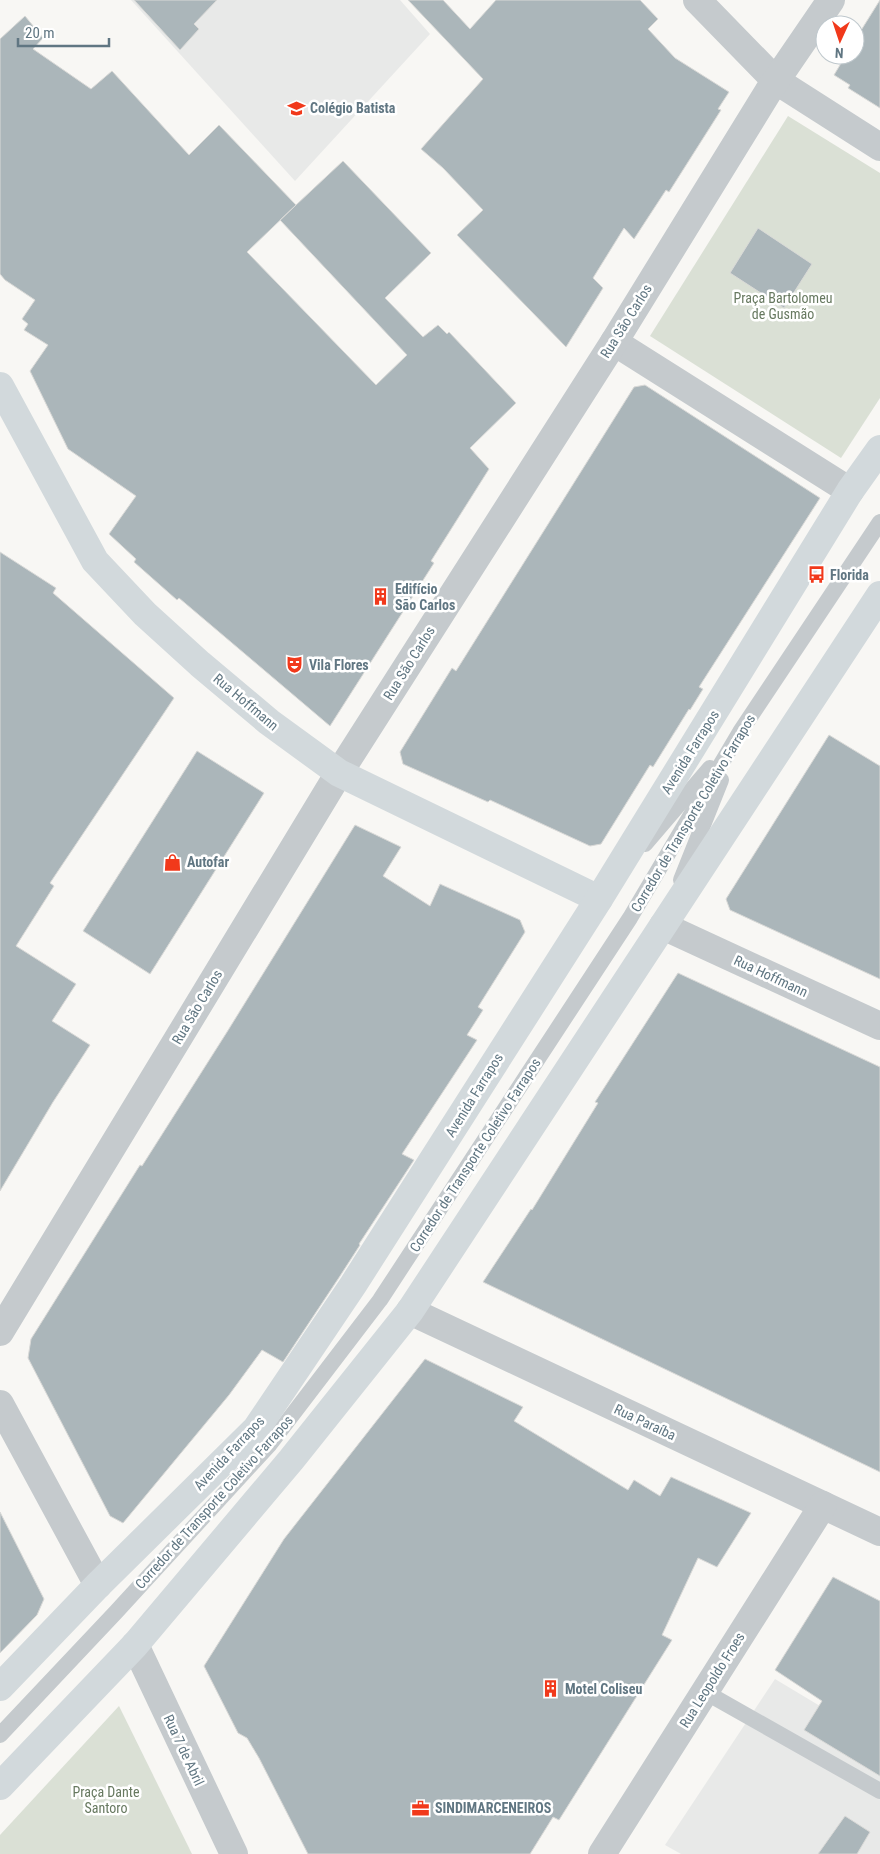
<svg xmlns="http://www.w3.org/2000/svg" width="880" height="1854" viewBox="0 0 880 1854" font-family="'Roboto Condensed',sans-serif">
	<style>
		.built { fill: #e8e9e8 }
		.green { fill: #dae0d5 }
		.building { fill: #abb6ba; stroke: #d9d9d7 }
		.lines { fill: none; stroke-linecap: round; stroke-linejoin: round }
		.lane { stroke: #c5cacd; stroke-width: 16 }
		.street { stroke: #c5cacd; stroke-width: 28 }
		.secondary { stroke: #d2d9dc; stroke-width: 28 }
		.labels { text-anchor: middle; stroke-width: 5; stroke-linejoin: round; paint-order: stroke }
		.poi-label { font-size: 14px; font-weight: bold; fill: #607682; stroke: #fff; text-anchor: start }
		.park-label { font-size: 14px; fill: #677960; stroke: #fff }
		.street-label { font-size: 14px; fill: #607682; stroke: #fff }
	</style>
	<rect width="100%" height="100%" fill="#f8f7f4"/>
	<g class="built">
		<polygon points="131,0 400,0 430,34 295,181"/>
		<polygon points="775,1679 880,1742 880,1854 681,1854 665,1845"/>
	</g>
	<g class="green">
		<polygon points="788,116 880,173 880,398 841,458 650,336"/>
		<polygon points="119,1706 192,1854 0,1854 0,1835"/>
	</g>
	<g class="building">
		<polygon points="134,0 217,0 194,24 199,29 180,50"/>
		<polygon points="408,0 443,0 470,29 496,0 640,0 658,19 648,29 675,58 729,92 718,109 721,110 669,192 666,190 634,239 624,228 593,278 603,288 566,347 457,235 483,210 443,168 421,149 483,79"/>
		<polygon points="880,0 880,108 848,88 850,85 834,75 846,55 855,55 855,40"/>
		<polygon points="25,16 43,38 33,49 91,89 112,71 189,155 219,125 296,205 247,252 376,385 407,355 280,220 343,161 431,253 385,298 423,337 438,325 447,334 449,332 516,403 470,448 489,469 431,561 434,563 330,726 179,598 177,600 134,562 136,559 109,534 136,496 68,449 30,371 48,345 24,330 28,324 22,319 35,300 5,280 0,274 0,39"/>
		<polygon points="758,228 812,264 784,308 730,273"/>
		<polygon points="645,385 820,498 699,687 703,689 690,710 689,709 653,767 650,765 601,844 590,846 490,800 488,802 403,764 400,752 452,668 456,671 634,387"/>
		<polygon points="0,552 56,588 53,593 174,698 50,883 54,886 16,946 76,984 52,1021 90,1045 53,1102 0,1191"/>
		<polygon points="829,735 880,766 880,979 730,910 726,899"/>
		<polygon points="197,751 264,793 150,974 83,931"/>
		<polygon points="355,825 401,847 383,876 430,906 440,884 520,920 525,932 478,1007 483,1010 467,1035 477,1040 402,1154 414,1160 359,1244 360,1245 340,1276 283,1362 262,1350 229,1395 123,1523 110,1516 28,1358 31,1339 140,1165 142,1166 227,1032"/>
		<polygon points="678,973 880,1067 880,1472 483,1282 531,1209 532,1210 598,1103 595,1102"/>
		<polygon points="425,1359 523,1407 514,1421 628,1490 634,1480 660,1496 671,1477 751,1513 717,1567 698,1558 662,1635 672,1640 559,1820 553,1817 530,1854 308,1854 259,1758 247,1738 238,1733 204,1666 284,1539"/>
		<polygon points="0,1512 44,1599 37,1615 0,1653"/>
		<polygon points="833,1577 880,1601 880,1776 804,1730 822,1701 775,1670"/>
		<polygon points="845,1816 870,1832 857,1854 818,1854"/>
	</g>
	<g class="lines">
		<g class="lane">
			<polyline points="645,844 710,768"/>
			<polyline points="681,880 721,780"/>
			<polyline points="705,1692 880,1791"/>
			<polyline points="0,1735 116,1612 270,1444 380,1300 630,918 740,732 880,522"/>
		</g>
		<g class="street">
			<polyline points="697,0 775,80 880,147"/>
			<polyline points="614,342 850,491"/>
			<polyline points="663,926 880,1026"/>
			<polyline points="410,1311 880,1532"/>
			<polyline points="0,1332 339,773 614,342 768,92 831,0"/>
			<polyline points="0,1404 98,1585"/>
			<polyline points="135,1645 234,1854"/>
			<polyline points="602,1854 823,1505"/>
		</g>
		<g class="secondary">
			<polyline points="0,386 95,561 145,614 200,664 269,722 339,773 599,899"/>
			<polyline points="0,1687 98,1585 256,1429 353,1285 599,899 850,491 880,449"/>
			<polyline points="0,1786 135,1645 291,1460 410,1311 880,595"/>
		</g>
	</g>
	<defs>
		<symbol id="school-bare" viewBox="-9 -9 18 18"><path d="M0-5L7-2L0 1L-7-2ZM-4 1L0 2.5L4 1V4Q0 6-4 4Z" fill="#f1391b" stroke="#fff" stroke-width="2.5" paint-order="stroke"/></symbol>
		<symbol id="bus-bare" viewBox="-9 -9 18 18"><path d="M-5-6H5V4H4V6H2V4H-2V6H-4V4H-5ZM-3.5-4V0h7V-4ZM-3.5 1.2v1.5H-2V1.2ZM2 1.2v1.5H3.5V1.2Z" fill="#f1391b" stroke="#fff" stroke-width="2.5" paint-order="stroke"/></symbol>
		<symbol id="building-bare" viewBox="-9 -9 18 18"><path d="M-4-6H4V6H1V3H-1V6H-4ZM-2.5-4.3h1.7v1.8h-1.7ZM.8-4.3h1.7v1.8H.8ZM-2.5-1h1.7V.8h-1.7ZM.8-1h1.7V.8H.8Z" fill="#f1391b" stroke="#fff" stroke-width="2.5" paint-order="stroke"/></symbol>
		<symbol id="theatre-bare" viewBox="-9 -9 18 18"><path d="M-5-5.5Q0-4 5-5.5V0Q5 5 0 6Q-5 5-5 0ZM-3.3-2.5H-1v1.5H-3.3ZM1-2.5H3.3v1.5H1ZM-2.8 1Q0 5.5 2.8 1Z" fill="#f1391b" stroke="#fff" stroke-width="2.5" paint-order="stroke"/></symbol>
		<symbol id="shop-bare" viewBox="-9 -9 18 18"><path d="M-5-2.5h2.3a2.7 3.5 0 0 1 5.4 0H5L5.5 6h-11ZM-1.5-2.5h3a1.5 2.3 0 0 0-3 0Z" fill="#f1391b" stroke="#fff" stroke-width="2.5" paint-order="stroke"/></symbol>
		<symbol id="office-bare" viewBox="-9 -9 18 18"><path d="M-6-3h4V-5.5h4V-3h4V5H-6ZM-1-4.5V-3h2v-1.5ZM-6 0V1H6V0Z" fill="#f1391b" stroke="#fff" stroke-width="2.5" paint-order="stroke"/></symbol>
	</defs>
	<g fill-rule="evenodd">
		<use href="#school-bare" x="284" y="96" width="25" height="25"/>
		<use href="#bus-bare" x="804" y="562" width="25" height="25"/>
		<use href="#building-bare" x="368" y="584" width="25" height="25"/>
		<use href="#theatre-bare" x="282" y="652" width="25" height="25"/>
		<use href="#shop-bare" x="160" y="850" width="25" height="25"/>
		<use href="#building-bare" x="538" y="1676" width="25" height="25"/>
		<use href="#office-bare" x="408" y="1796" width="25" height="25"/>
	</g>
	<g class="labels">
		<g class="poi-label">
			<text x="310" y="113">Colégio Batista</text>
			<text x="830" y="580">Florida</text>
			<text x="395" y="594">Edifício<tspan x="395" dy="16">São Carlos</tspan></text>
			<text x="309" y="670">Vila Flores</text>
			<text x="187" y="867">Autofar</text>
			<text x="565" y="1694">Motel Coliseu</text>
			<text x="435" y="1813">SINDIMARCENEIROS</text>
		</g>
		<g class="park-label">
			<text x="783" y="303">Praça Bartolomeu<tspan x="783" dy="16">de Gusmão</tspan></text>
			<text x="106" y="1797">Praça Dante<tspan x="106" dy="16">Santoro</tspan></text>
		</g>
		<g class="street-label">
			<text transform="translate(626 321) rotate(-58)" y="5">Rua São Carlos</text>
			<text transform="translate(409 663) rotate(-58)" y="5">Rua São Carlos</text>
			<text transform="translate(246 702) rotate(40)" y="5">Rua Hoffmann</text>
			<text transform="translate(690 752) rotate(-58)" y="5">Avenida Farrapos</text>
			<text transform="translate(693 813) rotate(-59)" y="5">Corredor de Transporte Coletivo Farrapos</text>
			<text transform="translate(771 976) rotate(25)" y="5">Rua Hoffmann</text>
			<text transform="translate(197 1007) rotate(-59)" y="5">Rua São Carlos</text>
			<text transform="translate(474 1095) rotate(-58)" y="5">Avenida Farrapos</text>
			<text transform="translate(475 1155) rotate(-57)" y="5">Corredor de Transporte Coletivo Farrapos</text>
			<text transform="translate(645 1422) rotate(25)" y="5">Rua Paraíba</text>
			<text transform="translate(229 1453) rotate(-47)" y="5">Avenida Farrapos</text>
			<text transform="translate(214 1502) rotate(-48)" y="5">Corredor de Transporte Coletivo Farrapos</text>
			<text transform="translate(712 1680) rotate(-58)" y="5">Rua Leopoldo Froes</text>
			<text transform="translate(184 1750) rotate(65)" y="5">Rua 7 de Abril</text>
		</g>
	</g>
	<g transform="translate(840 40) rotate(183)"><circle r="24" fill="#ffffff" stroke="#bfc8cd"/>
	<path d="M0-4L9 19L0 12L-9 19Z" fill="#f1391b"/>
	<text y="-8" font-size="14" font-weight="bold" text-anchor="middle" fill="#607682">N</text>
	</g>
	<path d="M18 38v8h91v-8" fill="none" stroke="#607682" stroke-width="2.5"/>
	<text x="25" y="38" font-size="15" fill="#607682" stroke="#ffffff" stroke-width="4" paint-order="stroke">20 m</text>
</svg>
